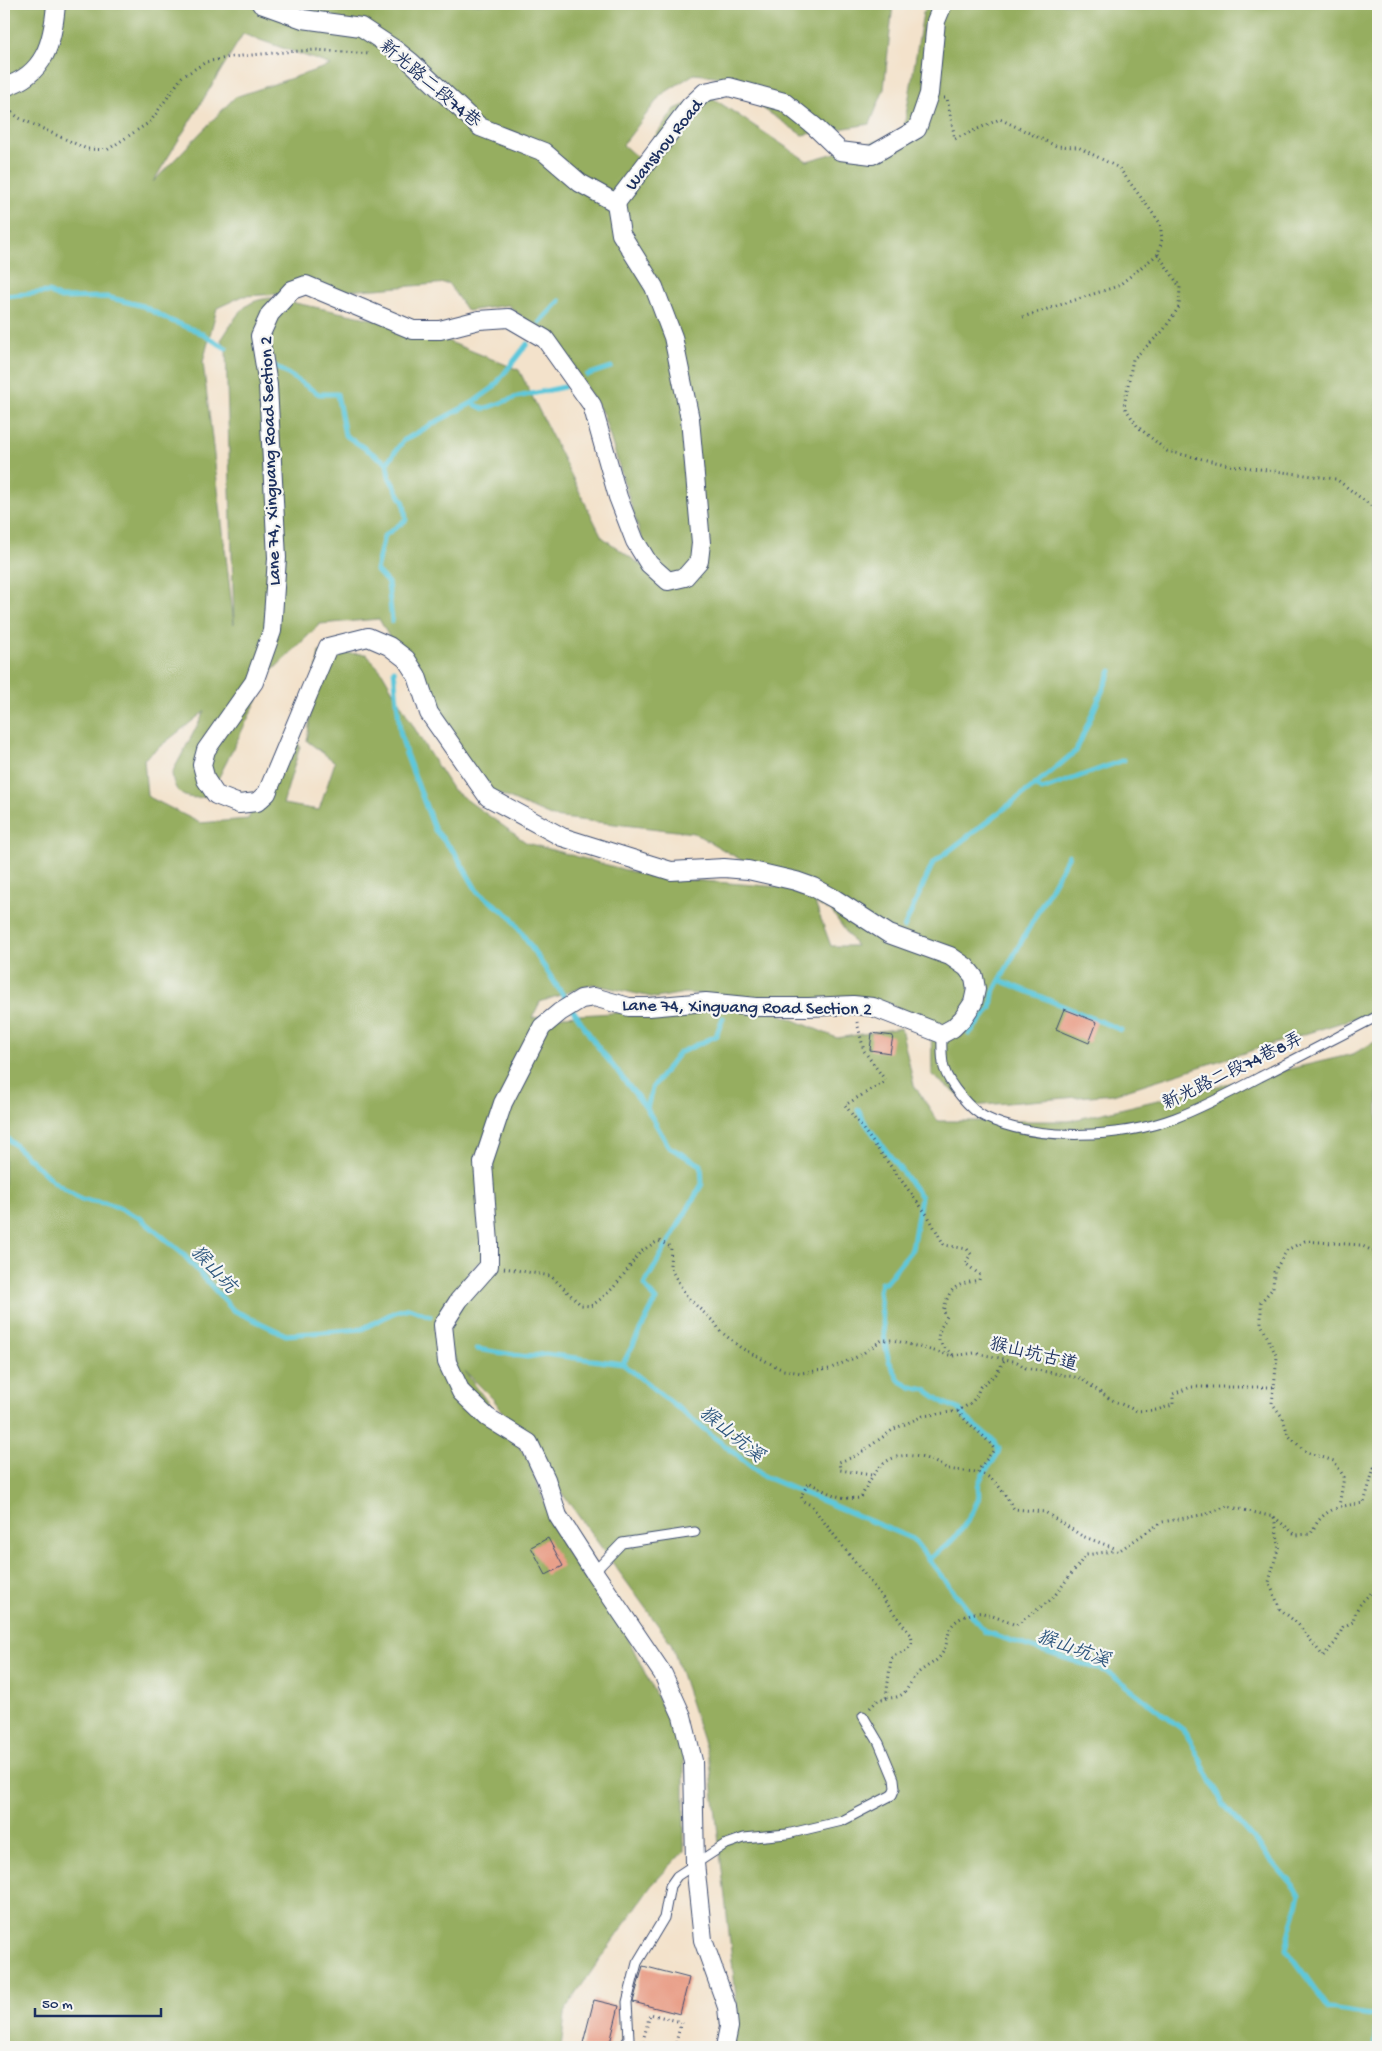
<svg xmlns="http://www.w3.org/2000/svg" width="1382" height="2051" viewBox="0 0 1382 2051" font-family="'Gochi Hand','LXGW WenKai TC',sans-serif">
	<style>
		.forest { fill: #96ae60; stroke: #586e5f; fill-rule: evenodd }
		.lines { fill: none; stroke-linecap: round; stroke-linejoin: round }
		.stream { stroke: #5fc8db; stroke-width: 5 }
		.building { fill: #e9a08a }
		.lane-casing { stroke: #3b4a6e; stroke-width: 11 }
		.street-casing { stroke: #3b4a6e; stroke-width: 20 }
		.path { stroke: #3b4a6e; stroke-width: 3; stroke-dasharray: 1 4; stroke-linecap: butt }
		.lane { stroke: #fff; stroke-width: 9 }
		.street { stroke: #fff; stroke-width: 18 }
		.labels { text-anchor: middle; stroke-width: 4.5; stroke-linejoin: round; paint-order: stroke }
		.street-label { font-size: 18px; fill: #1b2f5e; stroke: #f6f6f2 }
		.water-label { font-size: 19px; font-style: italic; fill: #2c557d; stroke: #f6f6f2 }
	</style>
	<rect width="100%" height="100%" fill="#f6f6f2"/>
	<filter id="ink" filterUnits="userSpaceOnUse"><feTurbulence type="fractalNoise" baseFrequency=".02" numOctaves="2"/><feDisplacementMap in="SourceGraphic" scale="10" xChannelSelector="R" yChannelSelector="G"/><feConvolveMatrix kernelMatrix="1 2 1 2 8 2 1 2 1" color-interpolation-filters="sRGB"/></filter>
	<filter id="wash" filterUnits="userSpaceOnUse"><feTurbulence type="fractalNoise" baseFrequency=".0096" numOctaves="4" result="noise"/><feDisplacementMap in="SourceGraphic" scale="20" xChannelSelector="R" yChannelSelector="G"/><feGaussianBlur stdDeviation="1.12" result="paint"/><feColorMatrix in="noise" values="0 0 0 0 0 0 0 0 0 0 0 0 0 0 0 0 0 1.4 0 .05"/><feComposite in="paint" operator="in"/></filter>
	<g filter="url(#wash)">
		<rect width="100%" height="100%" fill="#f3e2cb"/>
		<path class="forest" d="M4,4H893L884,89L870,124L802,135L715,76L694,74L661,95L623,145L639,159L675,109L708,95L807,161L884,139L904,127L923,13L929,4H1378V1011L1113,1094L972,1106L932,1075L931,1024L883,1001H798L685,993L656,998L592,984L540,1002L532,1018L756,1004L837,1038L901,1028L914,1085L938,1121H1069L1353,1054L1378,1040V2047H729L738,2015L710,1762L671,1643L494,1400L465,1371L528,1459L543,1499L566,1551L624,1630L684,1753V1851L651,1886L566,2008L561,2047H4ZM243,34L331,65L235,97L153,182ZM448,283L467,311L508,305L565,354L603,414L652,573L602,537L519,370L415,328L271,298C241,300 237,317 221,340L226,349L234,624L203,362L217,308L243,296L375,289ZM379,619L471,782L553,817L694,833L809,899L780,887L651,877L527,843L453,790L426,748L382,672L366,654L319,652L307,741L335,762L319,810L283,804L300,746L289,733L248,819L200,823L147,796L144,759L205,711L172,773C174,795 185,800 205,797L219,777L271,672L320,624ZM815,903L832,912L856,946H831ZM479,1261L478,1269L445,1340L458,1362L434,1331L443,1307Z"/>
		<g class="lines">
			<g class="stream">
				<polyline points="4,296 49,292 60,298 107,297 143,306 169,320 197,331 226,348"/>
				<polyline points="540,322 560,301"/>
				<polyline points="272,364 319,394 337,394 345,435 387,463 389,477 404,503 406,520 384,536 376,570 388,583 392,621"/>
				<polyline points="587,375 611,367"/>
				<polyline points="472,403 493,388 527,344"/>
				<polyline points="387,463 403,441 434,423 472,403 484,409 517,397 564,387"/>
				<polyline points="394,670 400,731 406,754 435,830 455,853 477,891 511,917 595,1043 647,1109"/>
				<polyline points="1035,785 1042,790 1124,760"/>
				<polyline points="904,928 933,863 1035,785 1076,751 1111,671"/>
				<polyline points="1000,980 1121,1030"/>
				<polyline points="969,1034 991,1008 993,993 1069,855"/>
				<path d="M858,1110L866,1124L921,1197L912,1249L885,1283H881L879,1291L886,1349L889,1361L899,1380L911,1387L926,1390L944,1403L959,1409L965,1417L995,1442L999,1449C998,1459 985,1469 981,1478C975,1489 981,1492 978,1500C968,1525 950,1546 928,1559"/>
				<polyline points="4,1135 54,1182 81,1199 110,1204 140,1218 182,1253 233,1310 286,1335 362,1329 395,1312 409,1308 430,1316"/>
				<polyline points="477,1349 527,1357 545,1354 623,1364"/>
				<polyline points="623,1364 763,1476 913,1539 985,1632 1108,1672 1186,1732 1222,1802 1300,1894 1286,1949 1329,2009 1378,2016 1375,2047"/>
				<polyline points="623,1364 656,1300 644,1285 702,1184 701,1165 669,1147 647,1109 652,1088 679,1053 716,1036 723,1018"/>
			</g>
		</g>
		<g id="blocks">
			<g class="building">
				<polygon points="1064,1009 1097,1022 1089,1043 1056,1029"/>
				<polygon points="872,1033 893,1036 890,1053 870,1050"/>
				<polygon points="548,1538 563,1566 546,1575 531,1547"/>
				<polygon points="643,1966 689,1978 680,2014 633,2002"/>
				<polygon points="594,2000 619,2006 609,2047 582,2047"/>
			</g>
		</g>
	</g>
	<g filter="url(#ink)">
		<use href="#blocks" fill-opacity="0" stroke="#3b4a6e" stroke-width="1"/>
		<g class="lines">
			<defs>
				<g id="lane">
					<path d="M942,1034C942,1045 941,1058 944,1068C949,1084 970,1110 985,1117C1036,1142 1122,1138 1175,1118C1204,1107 1232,1092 1260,1077C1300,1057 1339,1036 1378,1016"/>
					<polyline points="594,1572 622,1543 695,1532"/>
					<polyline points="624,2047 629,2038 627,2002 637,1963 664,1918 670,1886 677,1876 724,1845 744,1838 787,1834 842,1821 892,1795 895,1788 894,1779 879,1743 863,1716"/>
				</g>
				<g id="street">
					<polyline points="261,4 303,19 361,27 396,50 411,62 480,127 544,152 580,183 616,203"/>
					<path d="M4,87C45,75 53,42 56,4"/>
					<polyline points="616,203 621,234 654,287 673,337 690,419 701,543 699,561 685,577 668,581 649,564 635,541 618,497 592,405 545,339 509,318 479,320 440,330 413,330 306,285 292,290 270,314 260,336 268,385 277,558 272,631 254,682 206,750 202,765 206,780 216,795 239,804 257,802 267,793 328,647 368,637 389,646 406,659 417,676 429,713 488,797 562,837 671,871 724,868 748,870 796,881 813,887 835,899 889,934 950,956 966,967 974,977 976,989 973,1003 963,1018 953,1028 942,1034 873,1007 853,1005 809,1007 756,1007 706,1002 649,1007 629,1007 594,997 581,999 560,1012 542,1027 503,1103 483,1163 489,1243 489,1266 459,1300 443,1325 447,1362 461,1392 487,1417 529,1443 546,1479 558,1516 594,1572 663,1674 682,1716 693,1761 695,1863 703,1940 727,2007 729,2027 725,2047"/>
					<polyline points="616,203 690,106 705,92 729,87 784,102 814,126 840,151 872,155 917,129 929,94 936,21 943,4"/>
				</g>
			</defs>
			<use href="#lane" class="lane-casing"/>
			<use href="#street" class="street-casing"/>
			<g class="path">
				<polyline points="944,98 947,98 955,139 1000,119 1056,146 1078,147 1119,168 1160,223 1162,239 1158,254 1118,286 1023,317"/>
				<polyline points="4,106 19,118 87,149 107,150 150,122 182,77 206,62 231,57 284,52 316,50 371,54"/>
				<polyline points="1158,254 1180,287 1179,307 1163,331 1133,359 1124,406 1138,427 1167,451 1229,465 1336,479 1378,511"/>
				<path d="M857,1022L864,1051L886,1081L845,1105L928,1216L944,1245L967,1249L971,1254L965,1263L980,1275L979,1280C954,1285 950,1287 943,1311L947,1316C936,1338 933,1338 953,1355"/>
				<path d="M504,1268L551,1276L581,1305L591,1306C601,1299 610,1292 618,1282C635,1262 633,1253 659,1241L671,1247L670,1265L672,1271L687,1297L715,1323L720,1331L741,1348L783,1370L801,1373L829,1369L859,1356L882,1340H893L953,1356L974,1353L1005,1359L1017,1362L1026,1368L1080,1378L1110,1399L1137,1411L1156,1410L1173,1405V1394L1191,1387H1274L1277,1357L1261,1324V1302L1273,1288L1274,1272L1287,1250L1305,1241L1360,1245L1378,1253"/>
				<polyline points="1274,1387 1272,1403 1283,1418 1288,1435 1306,1452 1334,1461 1344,1477 1339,1506"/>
				<path d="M958,1411C968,1426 985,1434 994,1449C989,1458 982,1463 978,1472"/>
				<polyline points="871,1475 840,1470 839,1462 856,1456 894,1429 923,1416 958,1411 971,1403 976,1397 980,1387 996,1374 1005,1359"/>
				<path d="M1274,1517L1296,1535L1311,1534C1322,1508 1339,1506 1364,1503L1374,1468L1378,1466"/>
				<path d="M886,1698C909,1698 905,1687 917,1674C924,1667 936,1663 941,1655C947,1647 947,1638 950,1629C954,1619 972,1611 983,1613C994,1616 1005,1621 1016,1625L1052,1599L1086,1555L1120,1550L1162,1522L1207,1514L1227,1506L1274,1517L1279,1545L1269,1582L1280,1609L1298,1624L1323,1656L1336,1642L1343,1627L1353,1622C1355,1606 1366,1597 1378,1588"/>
				<path d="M870,1708L878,1700L886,1698L891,1659C898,1650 916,1653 911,1635L811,1505L803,1501L801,1496L809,1482C827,1493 840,1500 861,1498C874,1469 888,1448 924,1458C933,1460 941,1466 949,1469C958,1471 968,1471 976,1472C996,1476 1004,1494 1014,1509L1045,1512L1082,1536L1117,1549"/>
				<polyline points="643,2041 650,2014 681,2022 675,2047"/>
			</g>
			<use href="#lane" class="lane"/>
			<use href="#street" class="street"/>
		</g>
	</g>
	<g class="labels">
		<g class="street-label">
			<text transform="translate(431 83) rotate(40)" y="6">新光路二段74巷</text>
			<text transform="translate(663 144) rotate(-51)" y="6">Wanshou Road</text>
			<text transform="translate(269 461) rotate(-92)" y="6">Lane 74, Xinguang Road Section 2</text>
			<text transform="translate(747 1006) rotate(1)" y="6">Lane 74, Xinguang Road Section 2</text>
			<text transform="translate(1232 1070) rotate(-26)" y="6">新光路二段74巷8弄</text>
			<text transform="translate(1034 1353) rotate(14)" y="6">猴山坑古道</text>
		</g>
		<g class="water-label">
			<text transform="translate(215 1268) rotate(47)" y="7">猴山坑</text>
			<text transform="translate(733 1433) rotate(39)" y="7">猴山坑溪</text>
			<text transform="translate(1074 1647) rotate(20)" y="7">猴山坑溪</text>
		</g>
	</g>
	<rect width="1382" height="2051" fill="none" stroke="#f6f6f2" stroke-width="20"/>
	<path d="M35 2008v8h126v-8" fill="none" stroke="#1b2f5e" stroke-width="2.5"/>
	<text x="42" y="2008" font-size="15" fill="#1b2f5e" stroke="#f6f6f2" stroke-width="4" paint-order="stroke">50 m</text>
</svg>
